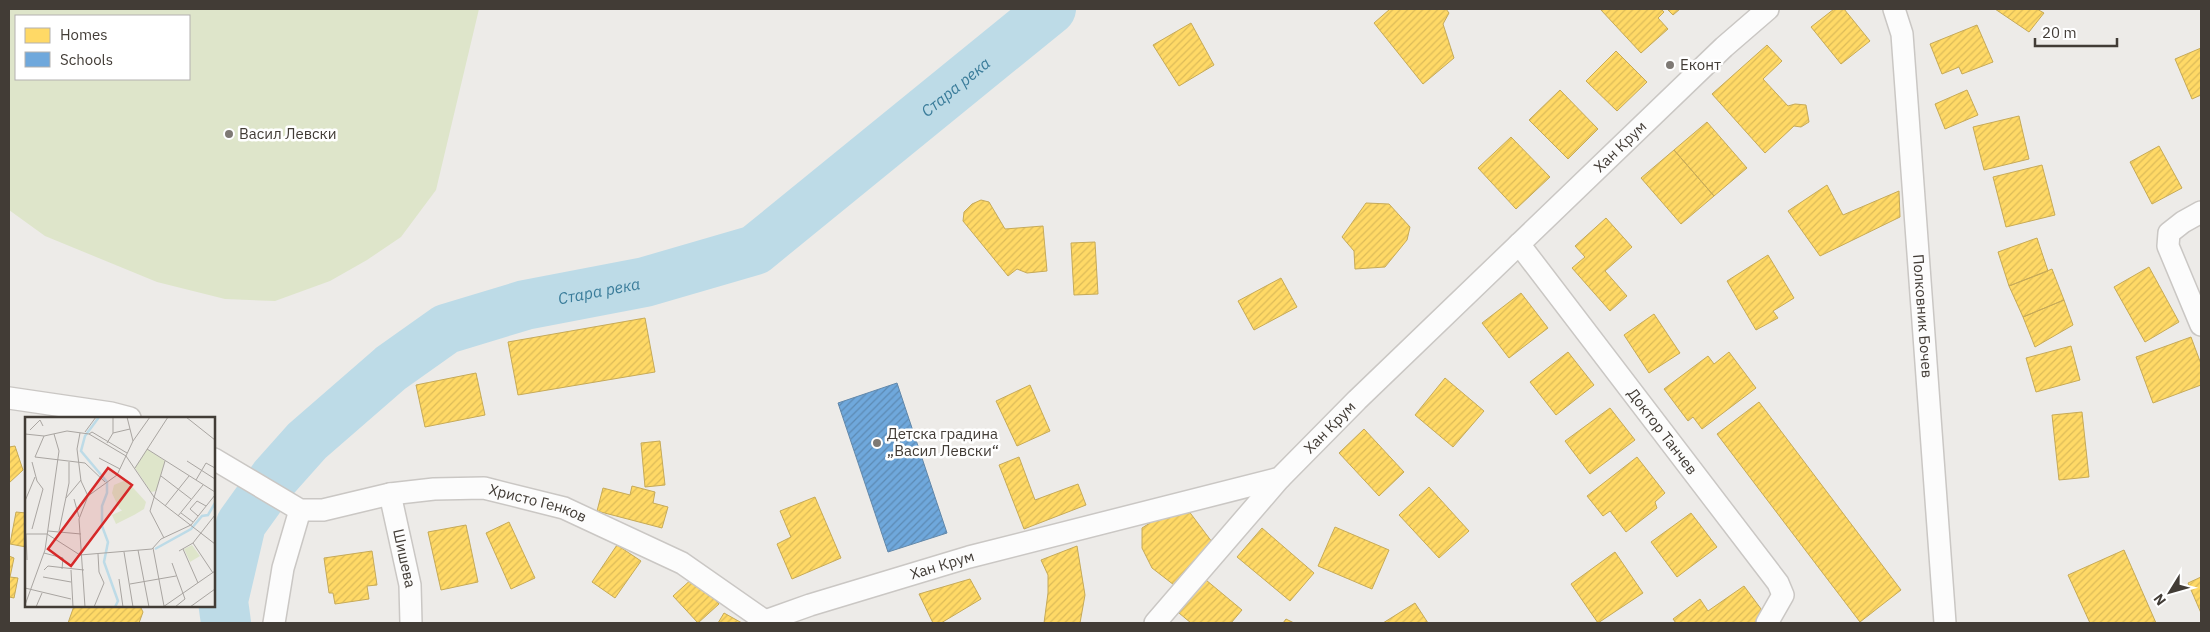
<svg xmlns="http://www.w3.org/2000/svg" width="2210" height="632" viewBox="0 0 2210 632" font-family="'IBM Plex Sans',sans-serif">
<defs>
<pattern id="homes-hatch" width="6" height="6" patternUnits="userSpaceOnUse" patternTransform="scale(1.25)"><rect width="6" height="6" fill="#ffd966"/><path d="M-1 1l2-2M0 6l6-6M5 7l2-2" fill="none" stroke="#dcbb59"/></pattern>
<pattern id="schools-hatch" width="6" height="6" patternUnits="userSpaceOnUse" patternTransform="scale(1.25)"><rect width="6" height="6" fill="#6fa8dc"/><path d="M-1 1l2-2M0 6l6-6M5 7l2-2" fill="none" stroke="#5d8ab3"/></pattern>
</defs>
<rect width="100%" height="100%" fill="#edebe8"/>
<path fill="#dee5ca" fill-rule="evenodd" d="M9 9H479L436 190 401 237 367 260 330 281 275 301 225 299 157 282 45 236 9 210ZM16 16H189V79H16Z"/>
<path fill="url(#homes-hatch)" stroke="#c6aa58" d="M1390 9H1446L1449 13 1443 24 1454 58 1423 84 1374 23Z
M1602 9H1661L1664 12 1658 18 1668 29 1641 53 1601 10Z
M1667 9H1680L1673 15Z
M1834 9H1844L1870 41 1841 64 1811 27Z
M1995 9H2037L2044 13 2029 32Z
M1191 23 1214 65 1179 86 1153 45Z
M1977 25 1993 62 1962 74 1959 67 1942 74 1930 44Z
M1767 45 1782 61 1763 79 1788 106 1795 104 1806 105 1809 122 1801 127 1794 126 1765 153 1712 94Z
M2201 48V95L2192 99 2175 59Z
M1616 51 1647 82 1617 111 1586 81Z
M1560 90 1598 129 1568 159 1529 120Z
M1967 90 1978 115 1945 129 1935 104Z
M2019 116 2029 159 1984 170 1973 127Z
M1707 122 1747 168 1714 196 1674 150Z
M1511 137 1550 177 1516 209 1478 168Z
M2159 146 2182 188 2152 204 2130 162Z
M1674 150 1714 196 1681 224 1641 178Z
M2042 165 2055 215 2006 227 1993 177Z
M1827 185 1843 215 1899 191 1900 217 1820 256 1788 211Z
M981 200 989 202 1005 229 1043 226 1047 271 1027 273 1017 269 1008 276 963 221 964 212 972 204Z
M1366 203 1389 204 1410 227 1407 240 1385 267 1355 269 1354 251 1342 237Z
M1606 218 1632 247 1605 271 1627 296 1610 311 1572 268 1585 257 1575 246Z
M2037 238 2048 271 2009 286 1998 252Z
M1095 242 1098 294 1074 295 1071 243Z
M1768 255 1794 298 1773 311 1778 318 1756 330 1727 281Z
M2149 267 2179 322 2145 342 2114 287Z
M2052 269 2064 300 2023 317 2009 286Z
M1281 278 1297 307 1254 330 1238 301Z
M1521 293 1548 328 1509 358 1482 323Z
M2064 300 2073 325 2035 347 2023 317Z
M1654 314 1680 353 1649 373 1624 335Z
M645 318 655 372 518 395 508 342Z
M2191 337 2201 364V385L2153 403 2136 357Z
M2071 346 2080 380 2036 392 2026 358Z
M1568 352 1594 385 1556 415 1530 382Z
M1729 352 1756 388 1702 429 1693 417 1688 421 1664 389 1708 356 1714 364Z
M476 373 485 415 425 427 416 385Z
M1445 378 1484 411 1453 447 1415 415Z
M1030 385 1050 431 1017 446 996 401Z
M1759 402 1901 590 1860 622 1717 434Z
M1610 408 1635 440 1590 474 1565 441Z
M2082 412 2089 477 2059 480 2052 415Z
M1364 429 1404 472 1379 496 1339 453Z
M660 441 665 485 645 487 641 443Z
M15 446 23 470 9 483V447Z
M1019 457 1035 500 1078 484 1086 505 1024 529 999 465Z
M1637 457 1665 493 1655 502 1657 508 1626 532 1610 511 1603 516 1587 496Z
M632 486 655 492 653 503 668 507 662 528 597 511 603 488 630 495Z
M1429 487 1469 531 1439 558 1399 515Z
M815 497 841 558 792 579 777 544 791 537 780 511Z
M1188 510 1215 546 1174 585 1152 568 1142 548V528L1167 512Z
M16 512 26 513V547L10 544Z
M1691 513 1717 547 1677 577 1651 542Z
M509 522 535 578 511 589 486 533Z
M466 525 478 582 441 590 428 532Z
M1335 527 1389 550 1372 589 1318 566Z
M1262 528 1314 573 1290 601 1237 557Z
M617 545 641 561 615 598 592 582Z
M1077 546 1085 595 1080 623H1044L1048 593V575L1041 560Z
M2124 550 2156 623H2090L2068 575Z
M372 551 377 585 367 586 369 599 335 604 333 593H329L324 558Z
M1615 552 1643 593 1598 623 1571 584Z
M9 556 14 558 10 577 18 578 14 598 9 597Z
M694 577 719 604 698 623 673 596Z
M2201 577V613L2188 583Z
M970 579 981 599 941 623H933L919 594Z
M1206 580 1242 610 1231 623H1191L1179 613Z
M1744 586 1767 617 1758 623H1676L1673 619 1700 599 1708 611Z
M1415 603 1428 623H1383Z
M74 606H140L143 612 139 623H68Z
M724 613 742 623H718Z
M1286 619 1294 623H1283Z"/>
<path fill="url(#schools-hatch)" stroke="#6288aa" d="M897 383 947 533 888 552 838 403Z"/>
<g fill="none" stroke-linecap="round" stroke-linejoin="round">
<path stroke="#bddbe7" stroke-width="50" id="s1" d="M226 623 223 601 241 524 274 478 307 441 391 368 446 329 525 305 645 282 755 250 1051 9"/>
<g stroke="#cac7c4" stroke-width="24">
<g id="street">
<path id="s2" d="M1894 9 1902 34 1945 623"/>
<path d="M2201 212 2183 222 2169 233 2168 246 2201 325"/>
<path id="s3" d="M1519 244 1778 583 1783 595 1767 623"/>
<path d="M9 398 111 413 130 418"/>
<path id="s4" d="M214 459 300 510H323L390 494 434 489 484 488 564 508 682 563 765 621"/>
<path id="s5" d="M390 494 410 585 411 623"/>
<path d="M274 623 283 568 300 510"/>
<path id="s6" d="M764 623 765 621 810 605 969 557 1280 478 1357 400 1724 47 1768 9"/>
<path d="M1155 623 1280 478"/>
</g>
</g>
<use href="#street" stroke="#fcfcfc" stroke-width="21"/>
</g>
<g fill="#7e7974" stroke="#fff" stroke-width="2">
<circle cx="1670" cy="65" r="5"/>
<circle cx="229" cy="134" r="5"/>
<circle cx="877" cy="443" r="5"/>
</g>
<g text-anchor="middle" stroke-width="5" stroke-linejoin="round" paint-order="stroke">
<g font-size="15" fill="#423c36" stroke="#fff" text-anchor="start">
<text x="1680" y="70">Еконт</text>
<text x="239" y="139">Васил Левски</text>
<text x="887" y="439">Детска градина<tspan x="887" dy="17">„Васил Левски“</tspan></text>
</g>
<g font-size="15" fill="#423c36" stroke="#fff">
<text dy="5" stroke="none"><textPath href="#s6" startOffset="1012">Хан Крум</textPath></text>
<text dy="5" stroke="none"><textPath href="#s2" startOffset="309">Полковник Бочев</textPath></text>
<text dy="5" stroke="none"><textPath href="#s6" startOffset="608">Хан Крум</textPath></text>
<text dy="5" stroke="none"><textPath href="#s3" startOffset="236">Доктор Танчев</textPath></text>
<text dy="5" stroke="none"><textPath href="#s4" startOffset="342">Христо Генков</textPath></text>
<text dy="5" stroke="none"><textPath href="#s5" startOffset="66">Шишева</textPath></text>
<text dy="5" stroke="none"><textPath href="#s6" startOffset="188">Хан Крум</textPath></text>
</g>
<g font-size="16" font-style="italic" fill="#3a7c9a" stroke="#fff">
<text dy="6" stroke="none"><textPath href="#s1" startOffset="964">Стара река</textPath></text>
<text dy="6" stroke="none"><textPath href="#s1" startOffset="544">Стара река</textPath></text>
</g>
</g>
<g transform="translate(25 417)">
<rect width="190" height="190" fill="#edebe8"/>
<path d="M98 93 109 98 91 107 87 98Z" fill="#dee5ca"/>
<path d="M122 32 140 44 131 74 126 75 110 51Z" fill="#dee5ca"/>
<path d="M167 128 175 139 165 145 159 132Z" fill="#dee5ca"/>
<path d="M101 63 121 85 119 92 109 98H103L94 91 87 76 89 68Z" fill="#dee5ca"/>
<path fill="none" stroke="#bddbe7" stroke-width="2.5" d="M74 0 60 19 56 34 82 65V76L77 89V109L83 125 79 145 93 184 90 190M130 132 166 112 177 99 183 98 190 86"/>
<path fill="none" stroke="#a9a5a1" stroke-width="1" d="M102 0 108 24M161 0 190 23M5 13 15 3 18 9M60 15 71 0M55 16 52 32 56 64 63 79 54 102 60 190M88 16 105 12M0 17 19 19 42 14 64 17 101 39 129 80 190 127M64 17 67 15 102 36M82 26 88 16V0M122 32 190 75M10 40 60 46 80 65M10 40 19 19M74 41 95 52M162 44 190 62M110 51 143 0M136 59 166 82M171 63 181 46 190 51M63 79 92 58 108 24 125 0M41 81 56 63M49 82 54 100M0 84 10 60M140 89 164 59M156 96 168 105M153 99 178 68M173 99 165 92 172 84 181 89M7 112 18 72 12 64 7 45M23 114 56 117M34 114 44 66V45M0 117H22L55 138 127 132 136 122 166 108 190 78M1 117 2 143M139 121 125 94 140 44M168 126 188 156M128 131 139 189M158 132 173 166M113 133 124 190M154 134 168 126 190 98M99 135 108 190M19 136 38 141 37 152M147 146 160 182 150 190M19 153 23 149 59 153M46 153 48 190M18 160 46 165M94 162 98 190M105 167 151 159M0 171 46 182M0 188 20 133 34 34 29 17M11 190 17 176M69 190 79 166 74 155 73 137M138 190 190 154M165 190 190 172"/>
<path fill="#d62828" fill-opacity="0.15" stroke="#d62828" stroke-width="2.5" d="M83 51 107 68 46 149 23 132Z"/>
<rect width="190" height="190" fill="none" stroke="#423c36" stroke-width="2.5"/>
</g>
<rect width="2210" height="632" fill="none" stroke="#423c36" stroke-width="20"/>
<rect x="15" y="15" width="175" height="65" fill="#ffffff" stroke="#b3b1af"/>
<rect x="25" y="28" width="25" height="15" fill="#ffd966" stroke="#b3b1af"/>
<text x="60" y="40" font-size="15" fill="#423c36">Homes</text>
<rect x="25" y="52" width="25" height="15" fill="#6fa8dc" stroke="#b3b1af"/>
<text x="60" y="65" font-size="15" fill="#423c36">Schools</text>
<g transform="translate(2170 592) rotate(233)" stroke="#ffffff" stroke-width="4" paint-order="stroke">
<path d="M0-4L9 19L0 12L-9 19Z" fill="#423c36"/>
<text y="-8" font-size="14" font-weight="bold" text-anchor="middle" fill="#423c36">N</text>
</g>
<path d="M2035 38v8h82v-8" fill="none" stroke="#423c36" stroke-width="2.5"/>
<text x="2042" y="38" font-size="15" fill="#423c36" stroke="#ffffff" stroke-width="4" paint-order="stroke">20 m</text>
</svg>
